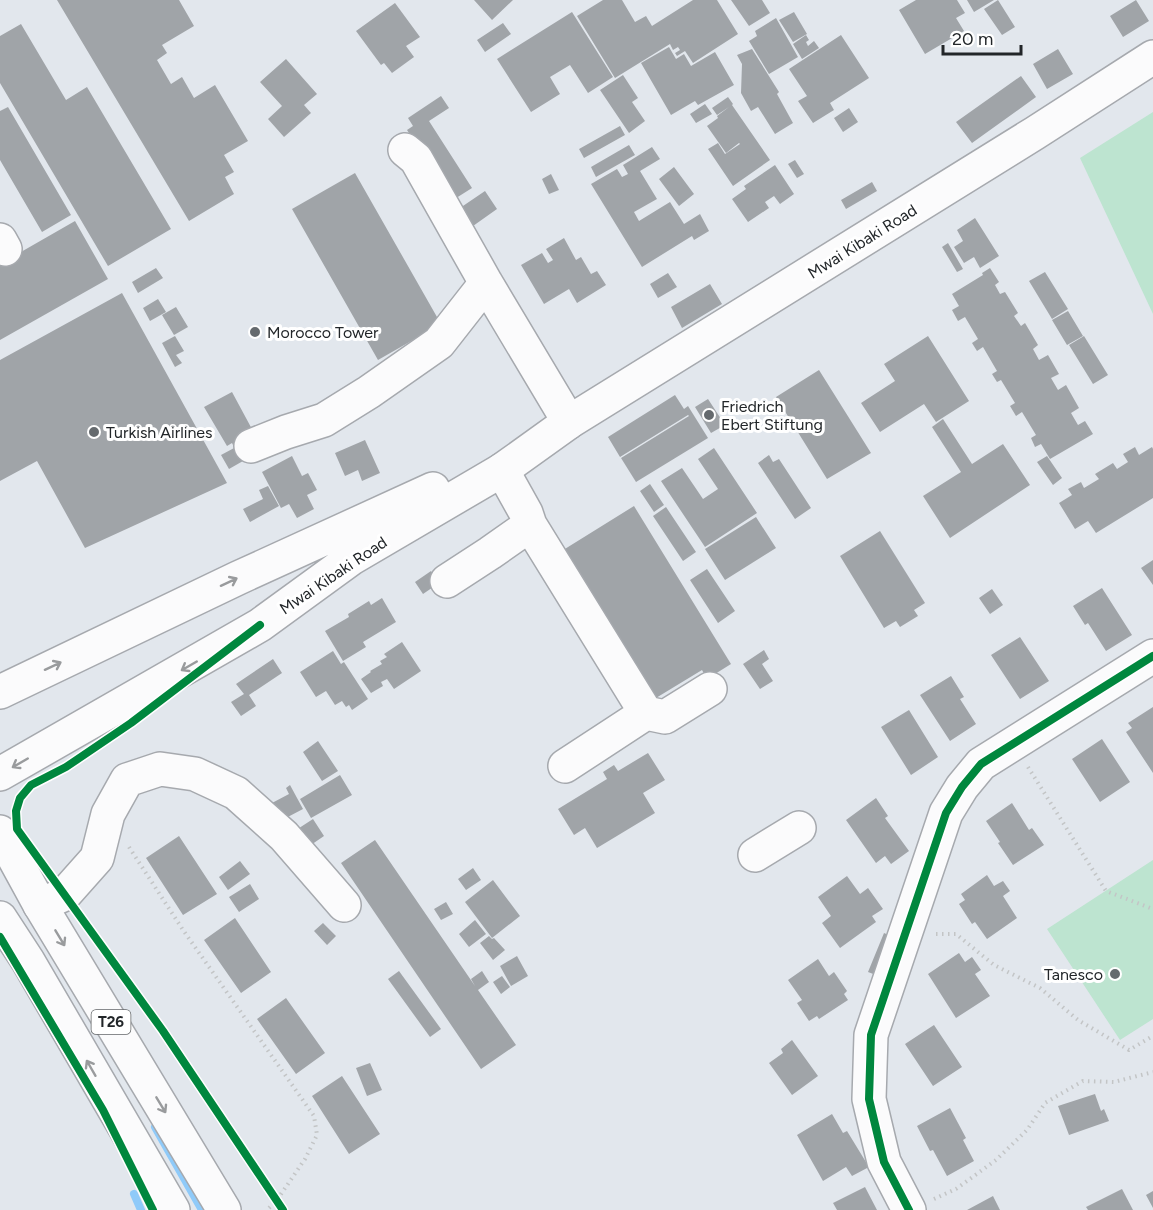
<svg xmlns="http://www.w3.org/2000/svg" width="1153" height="1210" viewBox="0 0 1153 1210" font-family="Figtree,sans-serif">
<rect width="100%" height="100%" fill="#e2e7ed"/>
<path fill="#bde4d0" d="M1153 112V314L1080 158Z
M1153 860V1019L1120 1040 1047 929Z"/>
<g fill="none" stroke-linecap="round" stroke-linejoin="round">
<path stroke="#8fcaf9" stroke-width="8" d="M155 1127 202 1210
M134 1194 141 1210"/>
</g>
<path fill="#a0a4a8" d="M57 0H179L194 26 162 45 167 53 157 60 171 84 182 77 194 98 215 85 248 141 224 155 234 172 225 177 234 194 189 221Z
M474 0H513L492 20Z
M603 0H622L635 22 646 16 652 26 693 0H717L738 34 693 63 685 51 677 56 675 53 680 50 678 47 673 50 670 44 615 78 577 16Z
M731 0H762L770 13 749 26Z
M916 0H957L965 13 956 18 964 31 925 54 899 10Z
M967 0H994L974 12Z
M998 0 1015 27 1002 35 984 9Z
M1136 0 1149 21 1123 37 1110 16Z
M395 3 420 37 406 46 414 57 392 73 384 63 381 65 356 31Z
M572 12 613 77 588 93 570 65 550 77 560 94 531 112 497 59Z
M794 12 807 34 793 42 779 20Z
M776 18 798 57 769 74 749 41 757 36 755 31Z
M503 23 511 34 485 52 477 40Z
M21 24 66 100 87 87 171 229 108 266 0 83V36Z
M806 35 809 40 806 42 808 46 814 41 819 48 802 59 793 44Z
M841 35 869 78 830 103 834 110 813 123 798 101 807 96 789 69Z
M669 47 676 59 684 54 691 66 715 52 734 85 698 105 695 101 671 115 641 63Z
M752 49 779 92 777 94 793 123 775 134 758 107 751 111 741 93 742 64 737 55Z
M1058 49 1073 74 1047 89 1033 64Z
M286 59 317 94 304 105 311 113 284 137 268 119 282 106 260 82Z
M623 75 638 98 632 102 645 121 629 133 600 90Z
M1021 76 1036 97 972 143 956 122Z
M441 96 449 108 429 121 472 188 453 200 407 130 413 126 408 118Z
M728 97 733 104 732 105 770 160 733 186 708 149 718 143 725 154 740 144 739 143 726 153 707 126 718 118 717 116 729 107 717 115 712 108Z
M705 104 712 114 696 123 690 114Z
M8 107 71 215 42 232 0 160V111Z
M849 108 858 122 843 132 834 118Z
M620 126 625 135 584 158 579 149Z
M629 145 635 155 596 177 591 167Z
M652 147 660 159 640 171 657 199 634 212 639 221 670 202 684 224 700 214 709 231 694 240 692 236 642 267 591 184 617 169 622 177 628 174 623 165Z
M795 160 804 174 797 178 788 164Z
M775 165 794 194 780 204 774 196 765 202 769 208 748 222 732 199 746 189 744 186Z
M674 167 694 194 679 206 659 179Z
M355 173 441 324 378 360 292 209Z
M551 174 559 190 549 194 542 179Z
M872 182 877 191 846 209 841 200Z
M485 191 497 209 473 226 460 208Z
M975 218 999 256 980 268 974 257 964 263 954 247 963 241 957 230Z
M75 221 108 279 0 340V264Z
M564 238 576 260 581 257 591 274 597 271 606 285 577 303 569 289 544 304 521 265 542 253 548 263 553 260 546 249Z
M948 243 963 269 957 272 942 247Z
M156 268 163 278 138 293 132 282Z
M990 268 999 282 995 285 1000 294 1005 292 1018 313 1014 316 1021 326 1025 323 1038 345 1033 349 1039 360 1048 355 1059 374 1051 378 1058 390 1066 385 1079 408 1071 413 1078 425 1085 421 1093 434 1050 459 1041 444 1035 447 1031 438 1036 435 1022 412 1016 416 1010 406 1015 403 1001 380 997 382 992 374 997 371 983 347 977 351 972 343 978 339 965 317 958 321 952 310 959 306 952 294 983 275 982 273Z
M1045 272 1068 309 1052 319 1029 281Z
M668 273 677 287 658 298 650 284Z
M710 284 722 304 682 328 671 307Z
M122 293 227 483 85 548 37 461 0 481V360Z
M158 299 166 312 150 321 143 308Z
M176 307 188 327 174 335 162 315Z
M1068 311 1083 336 1067 345 1052 320Z
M175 336 184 351 176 355 182 363 175 367 162 343Z
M928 336 969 401 936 422 924 404 880 432 861 403 895 381 884 364Z
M1084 336 1108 375 1093 384 1069 345Z
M819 370 871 453 827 479 776 397Z
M232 392 253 431 246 438 233 445 232 443 227 446 204 407Z
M675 395 684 409 688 406 708 438 636 482 621 458 689 416 688 415 620 457 608 437Z
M708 399 725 425 711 433 695 407Z
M943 419 972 464 1003 444 1030 485 950 538 923 496 961 472 932 427Z
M365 440 380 473 362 481 358 470 345 476 335 453Z
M236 447 243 461 229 469 221 455Z
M1135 447 1139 455 1152 447 1153 449V498L1096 533 1088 521 1075 529 1059 503 1072 495 1068 489 1081 482 1084 488 1099 479 1095 474 1113 463 1117 469 1128 462 1123 454Z
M714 448 757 513 705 547 661 481 682 468 703 499 718 489 698 459Z
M769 455 773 462 779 459 811 508 795 519 758 463Z
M292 456 302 476 308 473 317 490 307 495 314 509 297 518 289 504 281 508 262 472Z
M1047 456 1062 478 1053 485 1037 462Z
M650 484 664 505 654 512 640 491Z
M268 486 279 506 250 522 243 509 263 499 259 490Z
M634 506 731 664 707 679 702 670 651 701 560 552Z
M666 507 696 552 683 561 653 516Z
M756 517 776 548 725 580 705 549Z
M880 531 925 603 914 610 918 616 900 627 896 621 884 628 840 556Z
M1153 560V585L1141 568Z
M707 569 735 611 718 623 690 580Z
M431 571 439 583 423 594 415 582Z
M1102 588 1132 635 1106 651 1088 623 1085 625 1073 606Z
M992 589 1003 605 990 614 979 598Z
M382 598 396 622 363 642 366 647 343 661 325 631 349 617 348 614 369 601 371 605Z
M1020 637 1049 681 1020 699 991 655Z
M402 642 421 671 394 689 387 679 381 682 383 686 371 693 361 679 371 672 370 671 382 664 380 661 387 657 384 654Z
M764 650 769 659 762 664 773 681 760 689 743 664Z
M333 651 341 664 344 662 368 699 352 710 349 705 346 707 342 701 335 705 326 691 316 697 300 672Z
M273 659 282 673 249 695 256 706 241 716 231 702 244 694 236 684Z
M951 676 964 697 960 699 976 724 950 741 920 695Z
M1153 707V773L1126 732 1132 728 1128 723Z
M909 710 938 757 911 775 881 727Z
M1102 739 1130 782 1100 802 1072 759Z
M318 741 338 771 322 781 303 752Z
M648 753 665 780 643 793 655 813 597 848 585 828 574 835 558 809 607 779 603 772 614 765 618 771Z
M340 775 352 795 311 818 300 799Z
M290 785 303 809 282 820 272 803 289 794 286 788Z
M876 798 888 816 885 818 909 851 891 864 885 856 876 863 846 820Z
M1012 803 1029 830 1032 828 1044 845 1013 865 998 843 1000 842 986 821Z
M313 819 324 836 305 849 293 832Z
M179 836 217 894 183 915 146 858Z
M375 840 475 986 471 979 482 971 489 982 478 990 516 1045 481 1069 341 863Z
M240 861 250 874 228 890 219 877Z
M473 868 481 880 466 890 458 879Z
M987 875 994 886 1003 881 1010 891 1003 896 1017 918 987 939 975 922 972 924 959 904 965 900 961 894Z
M847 876 860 894 868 888 883 909 872 916 876 922 840 948 822 923 831 916 818 897Z
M493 880 520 916 492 938 465 902Z
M250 884 259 899 239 912 229 897Z
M446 902 453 914 441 920 434 909Z
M235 918 271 972 241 993 204 940Z
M475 920 486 934 469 947 459 934Z
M323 923 336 936 327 945 314 931Z
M884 933 900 940 884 978 868 972Z
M489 936 492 939 494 938 505 950 493 960 480 943Z
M959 953 965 962 972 957 981 970 975 974 990 996 956 1018 928 974Z
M517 956 528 976 511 986 500 966Z
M818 959 829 976 834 972 847 991 844 994 848 1000 819 1019 817 1016 809 1021 797 1003 802 1000 788 980Z
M399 971 441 1029 430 1037 388 979Z
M502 976 510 987 501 994 493 982Z
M286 998 325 1053 296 1074 257 1019Z
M934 1025 962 1067 933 1086 905 1044Z
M792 1040 818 1076 792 1095 769 1063 783 1053 781 1049Z
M370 1063 382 1090 367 1096 356 1068Z
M342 1076 380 1134 349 1154 312 1096Z
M1095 1094 1101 1111 1104 1109 1109 1121 1069 1135 1058 1106Z
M950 1108 966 1138 963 1140 974 1161 947 1176 933 1150 930 1151 917 1126Z
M832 1114 843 1133 847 1131 869 1167 852 1176 846 1167 823 1181 797 1135Z
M865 1187 877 1210H837L833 1203Z
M1122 1189 1133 1210H1088L1086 1207Z
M1153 1191V1208L1146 1195Z
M993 1196 1000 1210H967Z"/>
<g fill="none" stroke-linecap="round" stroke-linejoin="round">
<g stroke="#a6a9ae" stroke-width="36">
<path id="minor" d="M405 150 416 159 486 283 569 422
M0 240 5 249
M251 446 286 432 324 420 369 392 439 343 486 283
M530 525 646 713 565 766
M447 581 490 553 530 525 526 513 502 470
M646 713 665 717 710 689
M755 855 799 828
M40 905 65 894 97 858 108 814 127 780 160 769 195 774 236 793 284 836 344 905
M909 1210 884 1162 869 1099 871 1035 946 813 962 787 981 764 1153 656"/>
</g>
<g stroke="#a6a9ae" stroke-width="36">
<path id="major" d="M0 692 238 578 433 489
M0 774 260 625 352 558 502 470 569 422 1035 133 1153 57"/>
</g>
<g stroke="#a6a9ae" stroke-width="36">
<path id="highway" d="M0 832 40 905 224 1210
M0 918 28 961 173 1210"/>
</g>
<path stroke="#c3c5c6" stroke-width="4" stroke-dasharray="1.5 4.5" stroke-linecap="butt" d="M1028 767 1106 891 1153 909
M129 847 183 930 314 1116 317 1135 305 1159 277 1200 267 1210
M936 934H956L994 965 1040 988 1078 1020 1129 1050 1153 1036
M934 1199 956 1189 996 1160 1027 1130 1045 1103 1083 1081 1114 1082 1153 1072"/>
<use href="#minor" stroke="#fbfbfc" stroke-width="33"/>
<use href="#major" stroke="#fbfbfc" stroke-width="33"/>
<use href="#highway" stroke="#fbfbfc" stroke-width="33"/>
<g stroke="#fff" stroke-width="11">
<path id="cycleway" d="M260 625 131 723 66 767 31 785 20 798 16 811 17 829 163 1031 283 1210
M0 937 103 1110 153 1210
M909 1210 884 1162 869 1099 871 1035 946 813 962 787 981 764 1153 656"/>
</g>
<use href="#cycleway" stroke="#00873e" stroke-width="8"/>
</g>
<defs><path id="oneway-shaft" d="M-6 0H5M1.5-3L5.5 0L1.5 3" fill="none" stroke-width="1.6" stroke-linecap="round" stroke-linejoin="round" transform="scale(1.5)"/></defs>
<g stroke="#999b9d">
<use href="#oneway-shaft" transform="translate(229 582) rotate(-25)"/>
<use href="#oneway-shaft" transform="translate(53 666) rotate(-25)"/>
<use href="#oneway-shaft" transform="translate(189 666) rotate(150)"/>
<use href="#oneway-shaft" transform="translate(20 763) rotate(150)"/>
<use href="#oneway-shaft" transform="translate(60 938) rotate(59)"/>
<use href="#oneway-shaft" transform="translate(91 1068) rotate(-120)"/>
<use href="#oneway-shaft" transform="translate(161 1105) rotate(59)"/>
</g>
<g fill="#656a6e" stroke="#fff" stroke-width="2">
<circle cx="255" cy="332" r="6"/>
<circle cx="709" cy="415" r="6"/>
<circle cx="94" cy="432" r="6"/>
<circle cx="1115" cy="974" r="6"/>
</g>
<g text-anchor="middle" stroke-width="6" stroke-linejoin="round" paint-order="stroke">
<rect fill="#fff" stroke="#646769" stroke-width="1.5" x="91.5" y="1010" width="39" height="24" rx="4.5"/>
<g font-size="15" font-weight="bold" fill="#222629">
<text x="111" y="1027">T26</text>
</g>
<g font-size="16" fill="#222629" stroke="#fff">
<text transform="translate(862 241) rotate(-32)" y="6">Mwai Kibaki Road</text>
<text transform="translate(333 575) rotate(-34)" y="6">Mwai Kibaki Road</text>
</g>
<g font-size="16" fill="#222629" stroke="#fff" text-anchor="start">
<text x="267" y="338">Morocco Tower</text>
<text x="721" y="412">Friedrich<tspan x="721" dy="18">Ebert Stiftung</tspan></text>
<text x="106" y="438">Turkish Airlines</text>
<text x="1103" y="980" text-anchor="end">Tanesco</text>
</g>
</g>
<path d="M943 45v9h78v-9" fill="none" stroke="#222629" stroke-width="3"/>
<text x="952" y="45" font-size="18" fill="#222629" stroke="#ffffff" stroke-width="4.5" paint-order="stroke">20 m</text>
</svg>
